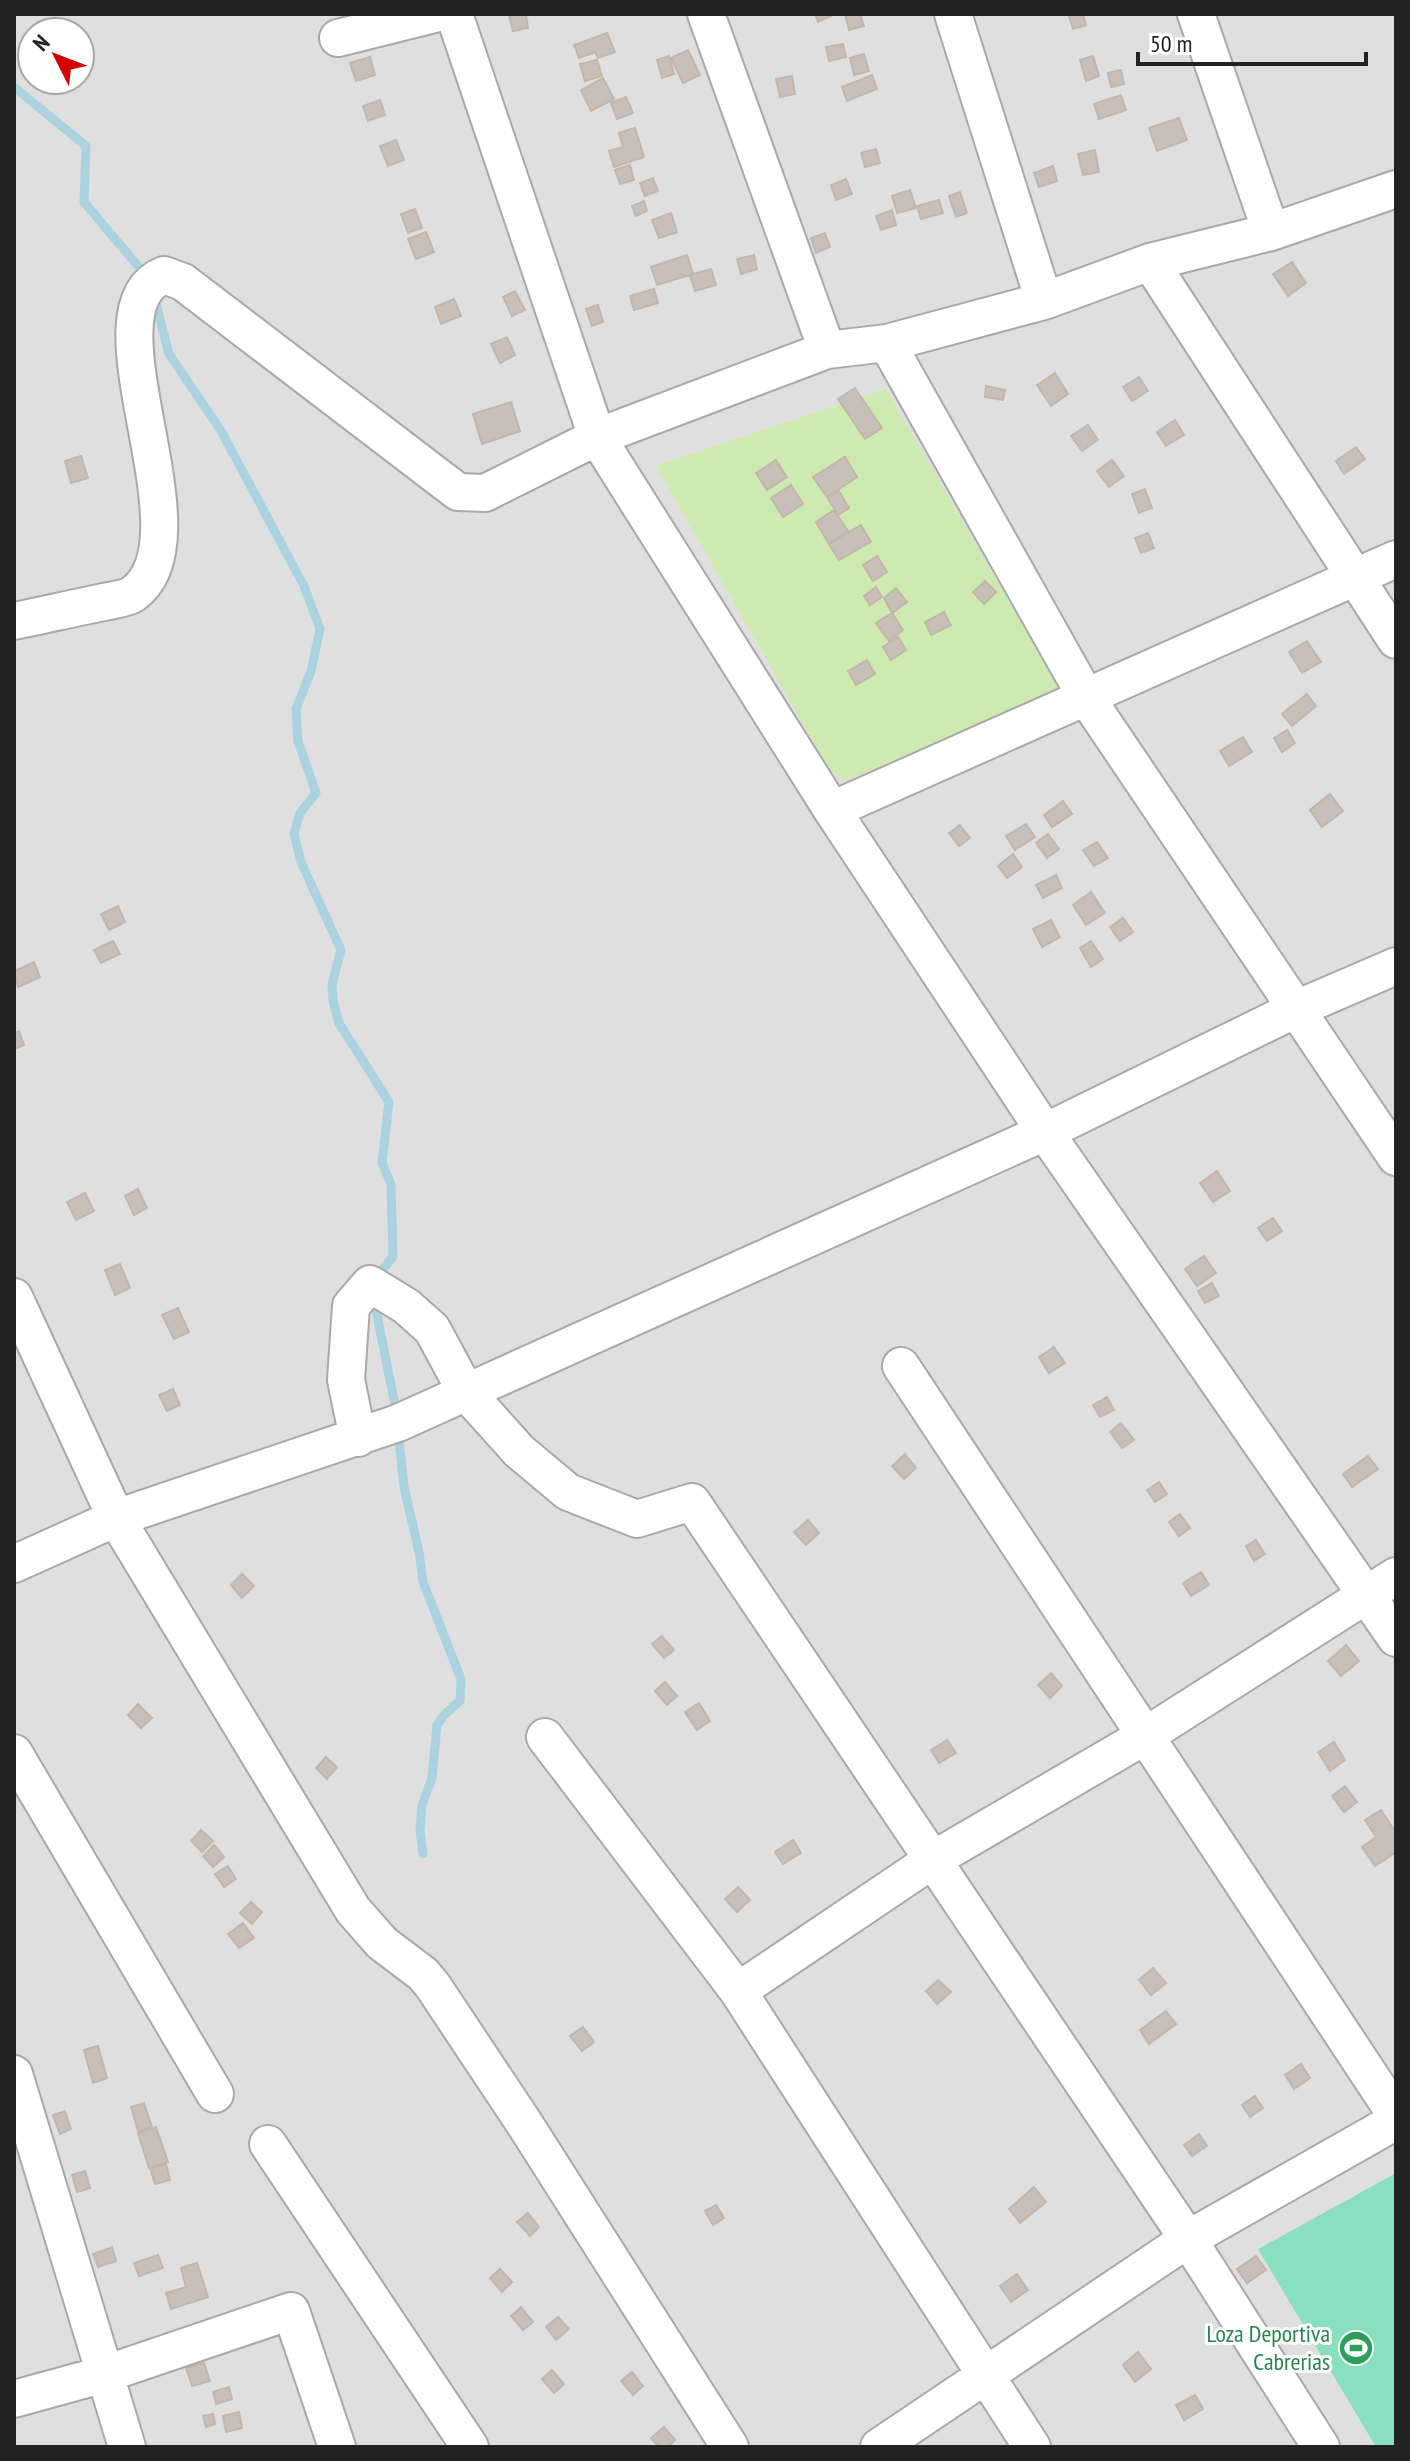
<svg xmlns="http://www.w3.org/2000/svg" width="1410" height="2461" viewBox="0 0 1410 2461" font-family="'PT Sans Narrow',sans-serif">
<rect width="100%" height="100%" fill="#f2efe9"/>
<path fill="#e0dfdf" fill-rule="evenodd" d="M14 14H1396V2447H14ZM32 32H80V80H32Z"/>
<path fill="#cdebb0" d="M886 389 1059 688 846 781 829 769 656 466Z"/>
<path fill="#88e0be" d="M1396 2173V2447H1376L1258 2249Z"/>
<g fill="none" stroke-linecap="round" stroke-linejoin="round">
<path stroke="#aad3df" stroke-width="9" d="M14 87 86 146 84 202 148 278
M155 300 169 354 220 429 304 586 320 629 311 671 296 709 298 741 316 793 300 813 294 834 301 862 341 950 332 984 333 1001 339 1023 389 1102 382 1163 391 1184 393 1257 374 1279
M374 1300 397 1415
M398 1429 404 1487 419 1552 423 1582 461 1679 460 1701 445 1714 437 1725 432 1778 422 1805 420 1831 423 1854"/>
</g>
<path fill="#c7bfb8" stroke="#c4b6ab" stroke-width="2" d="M526 14 528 28 513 31 509 16Z
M815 14H833V15L818 22Z
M845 14H860L864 26 849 30Z
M1068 14H1083L1086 25 1073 29Z
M607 33 615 52 598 58 595 52 579 58 574 45Z
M843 44 846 57 829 61 826 47Z
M688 50 700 75 683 83 671 58Z
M864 54 869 71 854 75 850 58Z
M669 56 674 74 662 78 657 60Z
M1093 56 1099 76 1086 81 1080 60Z
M370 57 375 75 356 81 350 63Z
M597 60 602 76 585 81 580 64Z
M1121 70 1124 84 1111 87 1108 73Z
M872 75 877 89 847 101 842 87Z
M792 76 795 94 780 97 776 79Z
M603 78 614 99 591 111 581 90Z
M1121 95 1126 110 1099 119 1094 104Z
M626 97 633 113 617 119 611 103Z
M380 100 385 115 368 121 363 106Z
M1179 118 1187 140 1157 151 1149 128Z
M635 128 644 157 614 167 609 151 623 147 619 133Z
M396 140 404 160 388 166 380 146Z
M876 149 880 163 865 167 861 153Z
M1095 150 1099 172 1083 175 1078 154Z
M630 165 634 180 620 184 615 170Z
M1053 166 1057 181 1039 187 1034 173Z
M653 178 658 191 645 196 640 183Z
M846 179 852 194 836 200 831 185Z
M910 190 916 208 897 213 892 196Z
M960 192 967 213 956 217 949 196Z
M939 200 943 213 921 219 917 206Z
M644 201 647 211 636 216 632 206Z
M415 209 422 228 408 233 401 214Z
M892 210 896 225 881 230 876 216Z
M671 213 677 232 659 238 652 220Z
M426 232 434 252 416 259 408 239Z
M825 233 830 247 816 253 811 238Z
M687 255 693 274 657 285 651 267Z
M754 255 757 269 741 274 737 259Z
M1292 262 1306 283 1288 296 1273 274Z
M711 269 716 285 695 291 690 275Z
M654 289 658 303 634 310 630 296Z
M515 291 525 310 512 316 503 297Z
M454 299 461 316 441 324 435 307Z
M598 305 603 322 592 326 586 309Z
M507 337 515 355 500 363 491 344Z
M1055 373 1068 394 1051 406 1037 385Z
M1139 377 1148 391 1132 401 1123 387Z
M986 386 1005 390 1003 400 985 397Z
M855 388 882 428 865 439 838 399Z
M511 402 520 431 482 444 473 414Z
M1175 420 1184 435 1166 446 1157 432Z
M1088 425 1098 440 1082 451 1071 436Z
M1356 447 1365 459 1344 474 1336 461Z
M81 456 88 478 71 483 65 461Z
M845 457 857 477 827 497 813 477Z
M776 460 787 477 767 490 756 473Z
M1112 460 1124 476 1109 487 1097 471Z
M791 485 803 504 783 517 771 498Z
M1145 489 1152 508 1139 513 1132 494Z
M839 491 849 508 838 515 827 497Z
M834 510 848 531 829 544 816 522Z
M861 525 871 542 839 560 829 544Z
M1148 533 1154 548 1141 553 1135 538Z
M877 556 887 572 873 581 863 565Z
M985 581 996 592 984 604 973 592Z
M876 587 882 597 870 605 864 596Z
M896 588 907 602 892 613 884 598Z
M944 612 951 625 931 635 925 622Z
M892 613 903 630 889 641 876 623Z
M898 637 906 650 891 660 883 647Z
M1307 641 1321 662 1302 673 1289 652Z
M867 660 875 674 856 685 848 671Z
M1307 694 1316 706 1292 726 1282 714Z
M1287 730 1295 743 1282 752 1274 738Z
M1243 737 1252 752 1229 766 1220 751Z
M1330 794 1343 811 1322 827 1310 810Z
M1063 801 1072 814 1052 827 1044 815Z
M1026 824 1035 837 1015 850 1006 836Z
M960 825 970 838 959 846 949 833Z
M1048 834 1059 849 1047 858 1036 843Z
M1097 842 1108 858 1094 866 1083 850Z
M1013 854 1022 867 1007 878 998 866Z
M1056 875 1062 888 1043 898 1036 885Z
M1091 892 1105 913 1086 925 1073 905Z
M118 906 125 922 109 930 101 914Z
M1123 918 1133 932 1120 941 1110 927Z
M1051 920 1060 937 1042 947 1033 929Z
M113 941 120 954 101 963 94 950Z
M1091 941 1103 959 1091 967 1080 948Z
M34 962 40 977 18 987 14 971Z
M19 1031 24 1045 14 1049V1033Z
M1217 1171 1230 1191 1213 1202 1200 1183Z
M138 1189 147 1208 134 1215 125 1196Z
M85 1193 94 1211 76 1220 67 1202Z
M1273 1218 1282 1231 1267 1241 1258 1228Z
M1204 1256 1216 1273 1197 1286 1185 1269Z
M120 1264 130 1288 115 1295 105 1270Z
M1212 1283 1219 1296 1205 1303 1198 1291Z
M178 1308 189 1332 174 1339 162 1315Z
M1054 1347 1065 1363 1049 1373 1039 1357Z
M173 1389 180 1405 167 1411 159 1395Z
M1107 1397 1114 1410 1100 1417 1093 1405Z
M1121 1423 1134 1440 1122 1448 1110 1432Z
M905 1454 916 1468 904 1479 892 1466Z
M1368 1456 1378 1469 1352 1487 1343 1474Z
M1159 1482 1167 1494 1155 1502 1147 1490Z
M1180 1514 1190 1528 1179 1536 1169 1522Z
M808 1520 819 1533 806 1545 794 1532Z
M1256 1540 1265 1554 1254 1561 1246 1546Z
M1201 1572 1209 1585 1191 1596 1183 1583Z
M242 1574 254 1586 242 1598 231 1585Z
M662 1636 674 1650 664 1658 652 1644Z
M1346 1645 1359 1661 1341 1676 1328 1661Z
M1051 1673 1062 1686 1050 1698 1038 1685Z
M665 1682 677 1696 667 1705 655 1691Z
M699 1703 710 1721 697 1730 685 1712Z
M138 1704 152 1718 141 1728 128 1715Z
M947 1740 956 1753 939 1763 931 1750Z
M1334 1742 1345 1760 1330 1771 1318 1752Z
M326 1757 337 1767 327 1779 316 1768Z
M1345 1786 1357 1802 1344 1812 1332 1796Z
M1381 1810 1396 1833V1852L1375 1866 1362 1847 1376 1837 1365 1820Z
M201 1830 213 1841 202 1852 191 1841Z
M793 1840 801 1853 783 1864 775 1852Z
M214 1845 224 1857 213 1867 203 1856Z
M228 1866 236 1879 224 1887 215 1874Z
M738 1887 750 1900 737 1912 725 1899Z
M251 1902 262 1912 252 1924 240 1913Z
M243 1923 254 1938 239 1948 228 1934Z
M1153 1968 1166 1983 1151 1995 1139 1980Z
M938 1980 951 1992 937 2004 926 1991Z
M1166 2011 1176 2024 1149 2044 1140 2030Z
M583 2027 594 2042 582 2051 570 2036Z
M98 2046 107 2078 93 2083 84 2050Z
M1301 2064 1310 2078 1294 2089 1285 2075Z
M1255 2096 1263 2108 1250 2117 1242 2105Z
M144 2103 152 2127 138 2131 131 2107Z
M65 2111 71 2129 60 2134 53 2115Z
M156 2127 168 2162 149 2168 138 2133Z
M1199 2134 1207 2146 1192 2156 1184 2145Z
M166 2164 170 2180 155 2184 150 2168Z
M85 2171 90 2188 77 2192 72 2175Z
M1034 2187 1046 2202 1020 2223 1009 2209Z
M716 2205 724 2218 713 2225 705 2211Z
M528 2213 539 2227 530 2236 517 2222Z
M112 2247 116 2261 98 2267 93 2254Z
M158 2255 163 2268 139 2276 134 2263Z
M1256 2256 1266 2270 1247 2283 1237 2269Z
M197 2263 208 2297 171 2309 166 2293 186 2287 181 2268Z
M500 2269 512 2282 502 2292 490 2278Z
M1017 2274 1028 2290 1011 2302 1000 2286Z
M521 2307 533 2322 523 2330 511 2316Z
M558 2317 569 2329 556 2340 546 2327Z
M1138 2352 1151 2369 1135 2382 1123 2365Z
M204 2363 210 2381 192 2386 186 2368Z
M552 2370 564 2384 554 2393 542 2379Z
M632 2372 643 2386 633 2395 621 2381Z
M229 2387 232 2399 216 2404 213 2392Z
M1195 2395 1203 2409 1184 2420 1176 2405Z
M239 2412 242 2428 226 2432 223 2416Z
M213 2414 215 2424 206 2427 203 2416Z
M664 2427 675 2440 668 2447H659L651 2438Z"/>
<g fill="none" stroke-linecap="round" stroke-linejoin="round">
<g stroke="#a9a9a9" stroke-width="40">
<path id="street" d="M454 14 597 437 832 810 1045 1132 1396 1638
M706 14 827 350
M953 14 1044 301
M1196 14 1271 232
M338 38 434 14
M1150 262 1396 640
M887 343 1086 697 1396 1157
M14 621C44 615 74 608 104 602 112 600 126 599 133 594 212 538 79 309 164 275L183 282 458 492 485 493 597 437 827 350 887 343 1044 301 1150 262 1271 232 1396 189
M832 810 1396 559
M14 1297 116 1518 353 1910 382 1943 423 1974 433 1986 526 2126 730 2447
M901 1366 1396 2115
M358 1438 346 1380 351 1306 370 1284 406 1306 432 1329 466 1392 519 1451 568 1492 637 1519 692 1502 1188 2239 1321 2447
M14 1564 116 1518 398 1423 1045 1132 1296 1009 1396 966
M545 1737 738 1991 1032 2447
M14 1753 215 2094
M738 1991 934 1859 1145 1736 1396 1576
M14 2074 127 2447
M268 2144 470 2447
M14 2399 105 2374 291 2311 337 2447
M879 2447 1188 2239 1396 2121"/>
</g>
<use href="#street" stroke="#fff" stroke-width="36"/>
</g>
<defs>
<g id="stadium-disc" transform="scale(1.8)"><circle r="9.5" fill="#2e9e5b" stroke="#fff"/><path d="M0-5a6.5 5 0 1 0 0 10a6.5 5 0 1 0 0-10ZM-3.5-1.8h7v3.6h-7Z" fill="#fff"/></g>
</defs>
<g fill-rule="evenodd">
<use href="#stadium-disc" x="1356" y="2348"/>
</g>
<g text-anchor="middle" stroke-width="6" stroke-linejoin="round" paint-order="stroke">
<g font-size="24" fill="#27864d" stroke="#fff" text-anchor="end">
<text x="1330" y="2342">Loza Deportiva<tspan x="1330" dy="28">Cabrerias</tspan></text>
</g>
</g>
<rect width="1410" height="2461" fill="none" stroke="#222222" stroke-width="32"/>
<g transform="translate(56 56) rotate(312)"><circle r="38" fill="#ffffff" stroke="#a7a7a7" stroke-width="2"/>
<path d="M0-6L14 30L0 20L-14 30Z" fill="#d40000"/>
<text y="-12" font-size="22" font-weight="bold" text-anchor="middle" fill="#222222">N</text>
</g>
<path d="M1138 52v12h228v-12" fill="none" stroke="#222222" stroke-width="4"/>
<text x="1150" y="52" font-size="24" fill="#222222" stroke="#ffffff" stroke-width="6" paint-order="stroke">50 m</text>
</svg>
